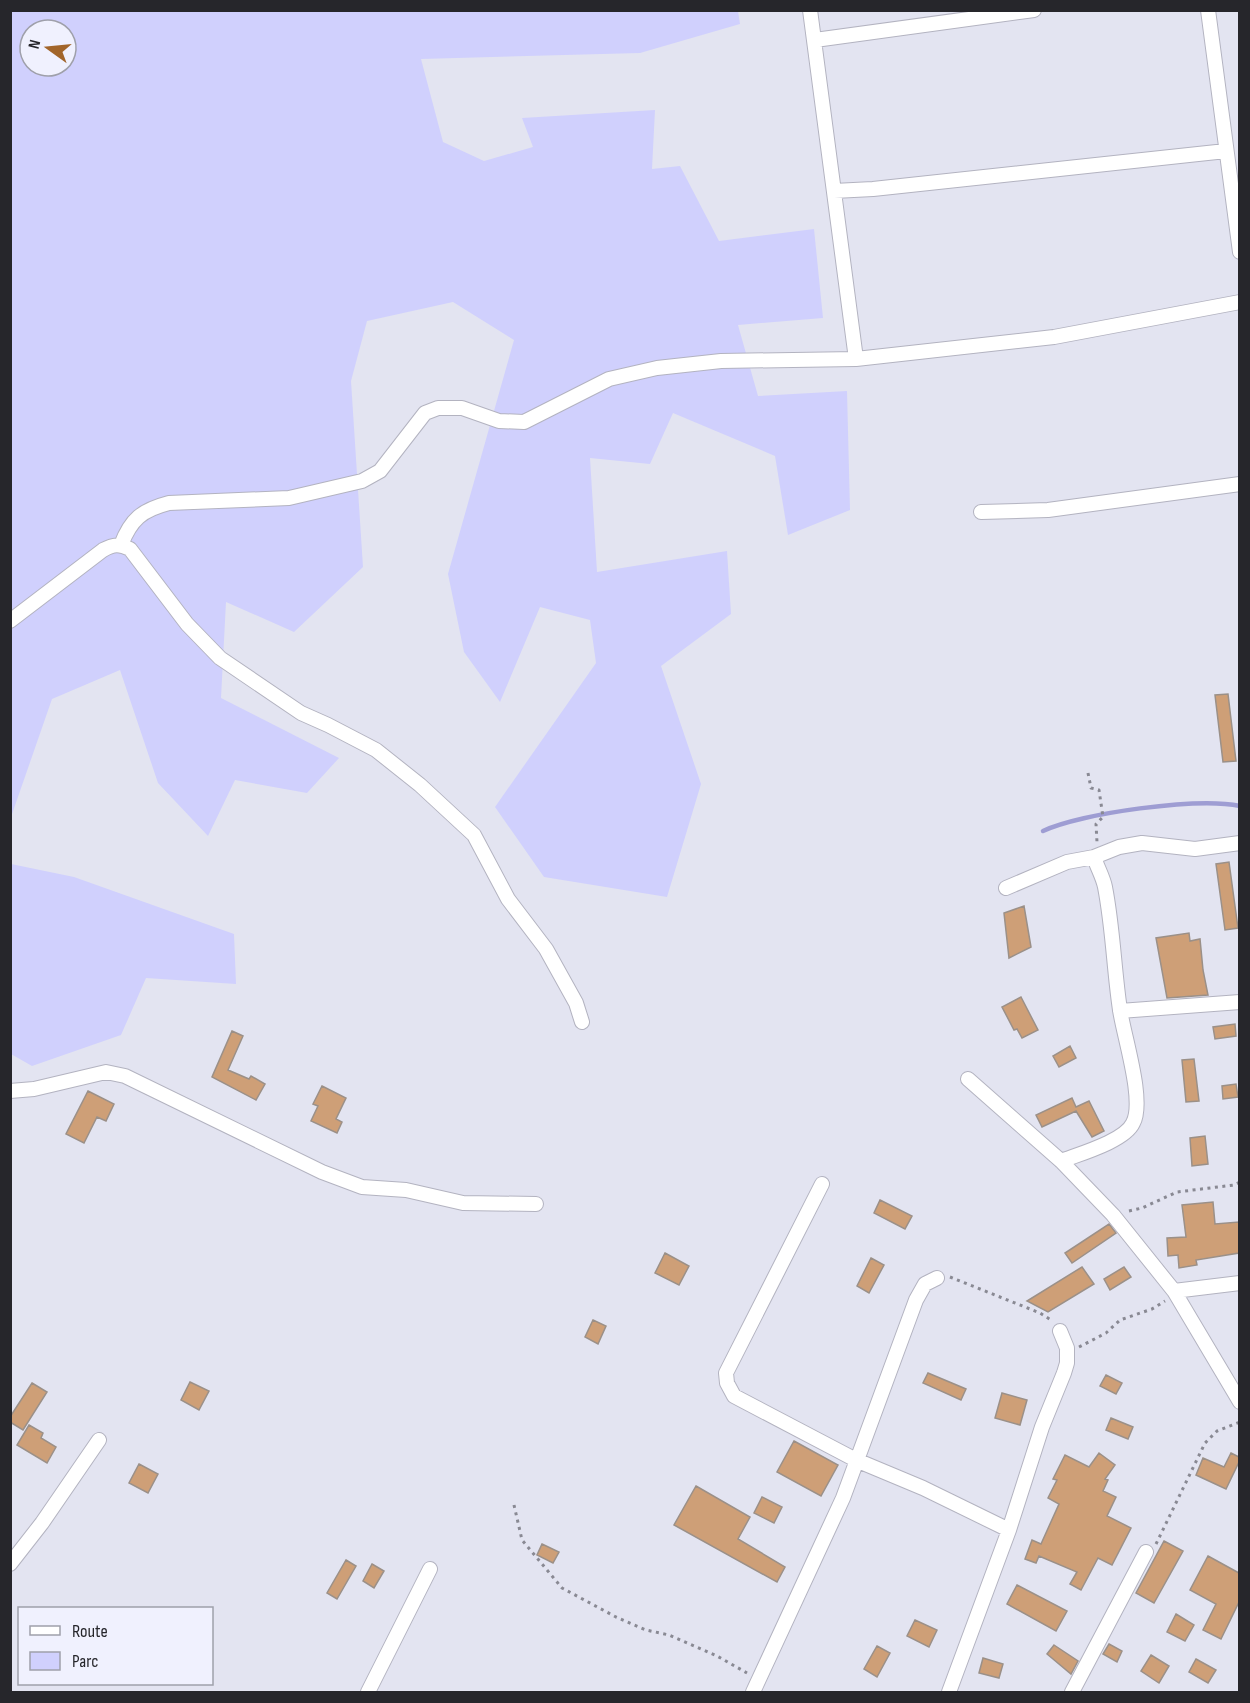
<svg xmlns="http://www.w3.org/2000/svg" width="1250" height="1703" viewBox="0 0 1250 1703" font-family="'Sofia Sans Condensed',sans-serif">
<rect width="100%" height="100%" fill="#e3e4f1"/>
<path fill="#d0d0fd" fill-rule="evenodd" d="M11 11H738L740 24 640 53 421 59 443 142 484 161 533 147 522 118 655 110 652 169 680 166 719 241 814 229 823 318 738 325 758 396 847 391 850 510 788 535 775 456 673 413 650 464 590 458 597 572 727 551 731 614 661 666 701 784 667 897 544 877 495 807 596 663 590 620 540 607 500 702 464 652 448 574 514 340 453 302 367 321 351 381 363 567 294 632 226 602 221 698 339 758 307 793 235 780 208 836 158 783 120 670 52 699 11 817ZM30 30H66V66H30Z
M11 864 74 877 234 934 236 984 146 978 121 1035 32 1066 11 1054Z"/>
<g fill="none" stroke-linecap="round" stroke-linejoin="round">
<path stroke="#9e9dd3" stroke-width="4.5" d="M1043 831C1081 813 1198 797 1240 806"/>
</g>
<path fill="#ce9f77" stroke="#9b9088" stroke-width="1.5" d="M1228 694 1236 761 1223 762 1215 695Z
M1229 862 1238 928 1225 930 1216 864Z
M1024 906 1031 947 1009 958 1004 913Z
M1189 933 1190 941 1200 939 1203 970 1208 995 1167 998 1156 938Z
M1021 997 1038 1030 1022 1038 1017 1029 1014 1030 1002 1007Z
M1235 1024 1236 1036 1215 1039 1213 1027Z
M232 1031 243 1036 228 1070 249 1079 251 1076 265 1084 256 1100 212 1077Z
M1070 1046 1076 1058 1059 1067 1053 1056Z
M1194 1059 1199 1101 1186 1102 1182 1060Z
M1236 1084 1238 1097 1223 1099 1222 1086Z
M322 1086 346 1098 336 1119 342 1122 337 1133 311 1121 318 1106 313 1104Z
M88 1091 114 1104 106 1121 97 1117 84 1143 66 1134Z
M1072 1098 1076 1107 1089 1101 1104 1131 1092 1137 1076 1111 1042 1127 1036 1115Z
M1205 1136 1208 1164 1192 1166 1190 1138Z
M880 1200 912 1216 905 1229 874 1213Z
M1213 1202 1215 1224 1239 1222V1253L1196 1260 1197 1265 1179 1268 1178 1255 1168 1256 1167 1238 1186 1237 1182 1205Z
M1109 1224 1116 1233 1072 1263 1065 1253Z
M665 1253 689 1266 679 1285 655 1273Z
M871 1258 884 1265 869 1293 857 1286Z
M1082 1267 1094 1284 1048 1312 1027 1301Z
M1124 1267 1131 1277 1110 1290 1104 1279Z
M593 1320 606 1326 598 1344 585 1337Z
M928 1373 966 1389 961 1400 923 1383Z
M1106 1375 1122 1383 1116 1394 1100 1386Z
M190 1382 209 1391 199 1410 181 1400Z
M32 1383 47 1392 23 1430 10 1422V1417Z
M1002 1393 1027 1400 1020 1425 995 1418Z
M1111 1418 1133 1427 1128 1439 1106 1430Z
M29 1425 43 1433 41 1438 56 1447 47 1463 17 1445Z
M794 1441 838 1465 821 1496 777 1472Z
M1099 1453 1115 1465 1105 1479 1108 1480 1103 1491 1116 1497 1107 1516 1131 1528 1112 1565 1098 1558 1081 1590 1070 1584 1077 1572 1039 1556 1036 1563 1025 1559 1032 1540 1041 1544 1059 1504 1048 1498 1057 1480 1053 1479 1065 1455 1089 1467Z
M1231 1453 1239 1457V1462L1226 1489 1196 1475 1203 1458 1224 1467Z
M139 1464 158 1474 148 1493 129 1483Z
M696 1486 750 1517 738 1539 785 1567 777 1582 674 1525Z
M762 1497 782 1507 774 1523 754 1513Z
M1164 1541 1183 1551 1154 1603 1136 1593Z
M542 1544 559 1552 553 1563 537 1555Z
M1208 1556 1239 1573V1602L1221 1639 1203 1630 1216 1604 1190 1590Z
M346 1560 356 1566 337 1599 327 1593Z
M372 1564 384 1571 374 1588 363 1581Z
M1017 1585 1067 1611 1056 1631 1007 1604Z
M1176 1614 1194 1625 1185 1641 1167 1632Z
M915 1620 937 1630 929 1647 907 1636Z
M1109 1644 1122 1651 1117 1662 1103 1654Z
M1054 1645 1078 1661 1071 1674 1047 1654Z
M877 1646 890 1653 877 1677 864 1669Z
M1151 1655 1169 1666 1159 1683 1141 1671Z
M983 1658 1003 1664 999 1678 979 1673Z
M1196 1659 1216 1670 1208 1683 1189 1672Z"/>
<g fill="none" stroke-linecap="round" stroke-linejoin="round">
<g stroke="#b3b3c0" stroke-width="16">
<path id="minor" d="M810 10 856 359
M1208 10 1240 252
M815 40 1034 10
M834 191 873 189 1226 151
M981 512 1048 510 1240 484
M121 545C131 519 142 510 169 503L289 498 362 481 380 471 425 413 438 408H462L499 421 524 422 609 379 657 368 721 361 856 359 1054 337 1240 302
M10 621 103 550C114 544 119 544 130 549L187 624 220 658 301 713 328 725 376 750 420 785 474 835 508 899 546 949 576 1003 582 1022
M1006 888 1067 862 1094 857 1119 847 1142 843 1195 849 1240 843
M1120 1011 1240 1002
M968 1079 1061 1161 1113 1215 1174 1291 1240 1402
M10 1091 34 1089 106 1072 125 1076 322 1172 362 1187 406 1190 463 1203 536 1204
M1061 1161C1079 1154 1125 1141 1133 1123 1145 1101 1124 1037 1120 1010 1114 970 1113 928 1105 887 1103 877 1097 867 1094 857
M822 1184 726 1373 727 1383 734 1396 856 1460 923 1488 1009 1530
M1174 1291 1240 1283
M10 1564 42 1523 99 1440
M368 1692 430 1569
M753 1692 843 1498 916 1300 925 1284 937 1278
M949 1692 1009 1530 1042 1427 1064 1373 1067 1363V1348L1060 1331
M1072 1692 1146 1552"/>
</g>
<path stroke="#898993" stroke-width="3" stroke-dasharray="3 4.5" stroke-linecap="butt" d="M1088 773 1091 788 1099 790 1103 817 1096 824 1097 842
M1129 1211 1142 1208 1177 1192 1234 1185 1240 1182
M950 1277 1040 1313 1051 1320
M1079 1347 1106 1333 1120 1320 1152 1309 1165 1301
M514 1505 522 1540 562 1588 616 1617 646 1630 669 1635 717 1656 747 1673
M1156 1544 1205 1443 1217 1431 1240 1422"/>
<use href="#minor" stroke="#fff" stroke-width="14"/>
</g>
<rect width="1250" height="1703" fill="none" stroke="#26262b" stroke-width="24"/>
<rect x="18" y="1607" width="195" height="78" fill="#f0f1fe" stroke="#9fa0aa" stroke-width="1.5"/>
<rect x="30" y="1626" width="30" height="9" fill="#ffffff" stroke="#9fa0aa" stroke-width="1.5"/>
<text x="72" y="1637" font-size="18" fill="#26262b">Route</text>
<rect x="30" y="1652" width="30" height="18" fill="#d0d0fd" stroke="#9fa0aa" stroke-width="1.5"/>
<text x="72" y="1667" font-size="18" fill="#26262b">Parc</text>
<g transform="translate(48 48) rotate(285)"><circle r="28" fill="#f0f1fe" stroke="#9fa0aa" stroke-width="1.5"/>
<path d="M0-4.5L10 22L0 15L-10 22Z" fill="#a2652a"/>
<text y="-9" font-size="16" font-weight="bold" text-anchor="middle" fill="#26262b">N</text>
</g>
</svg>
